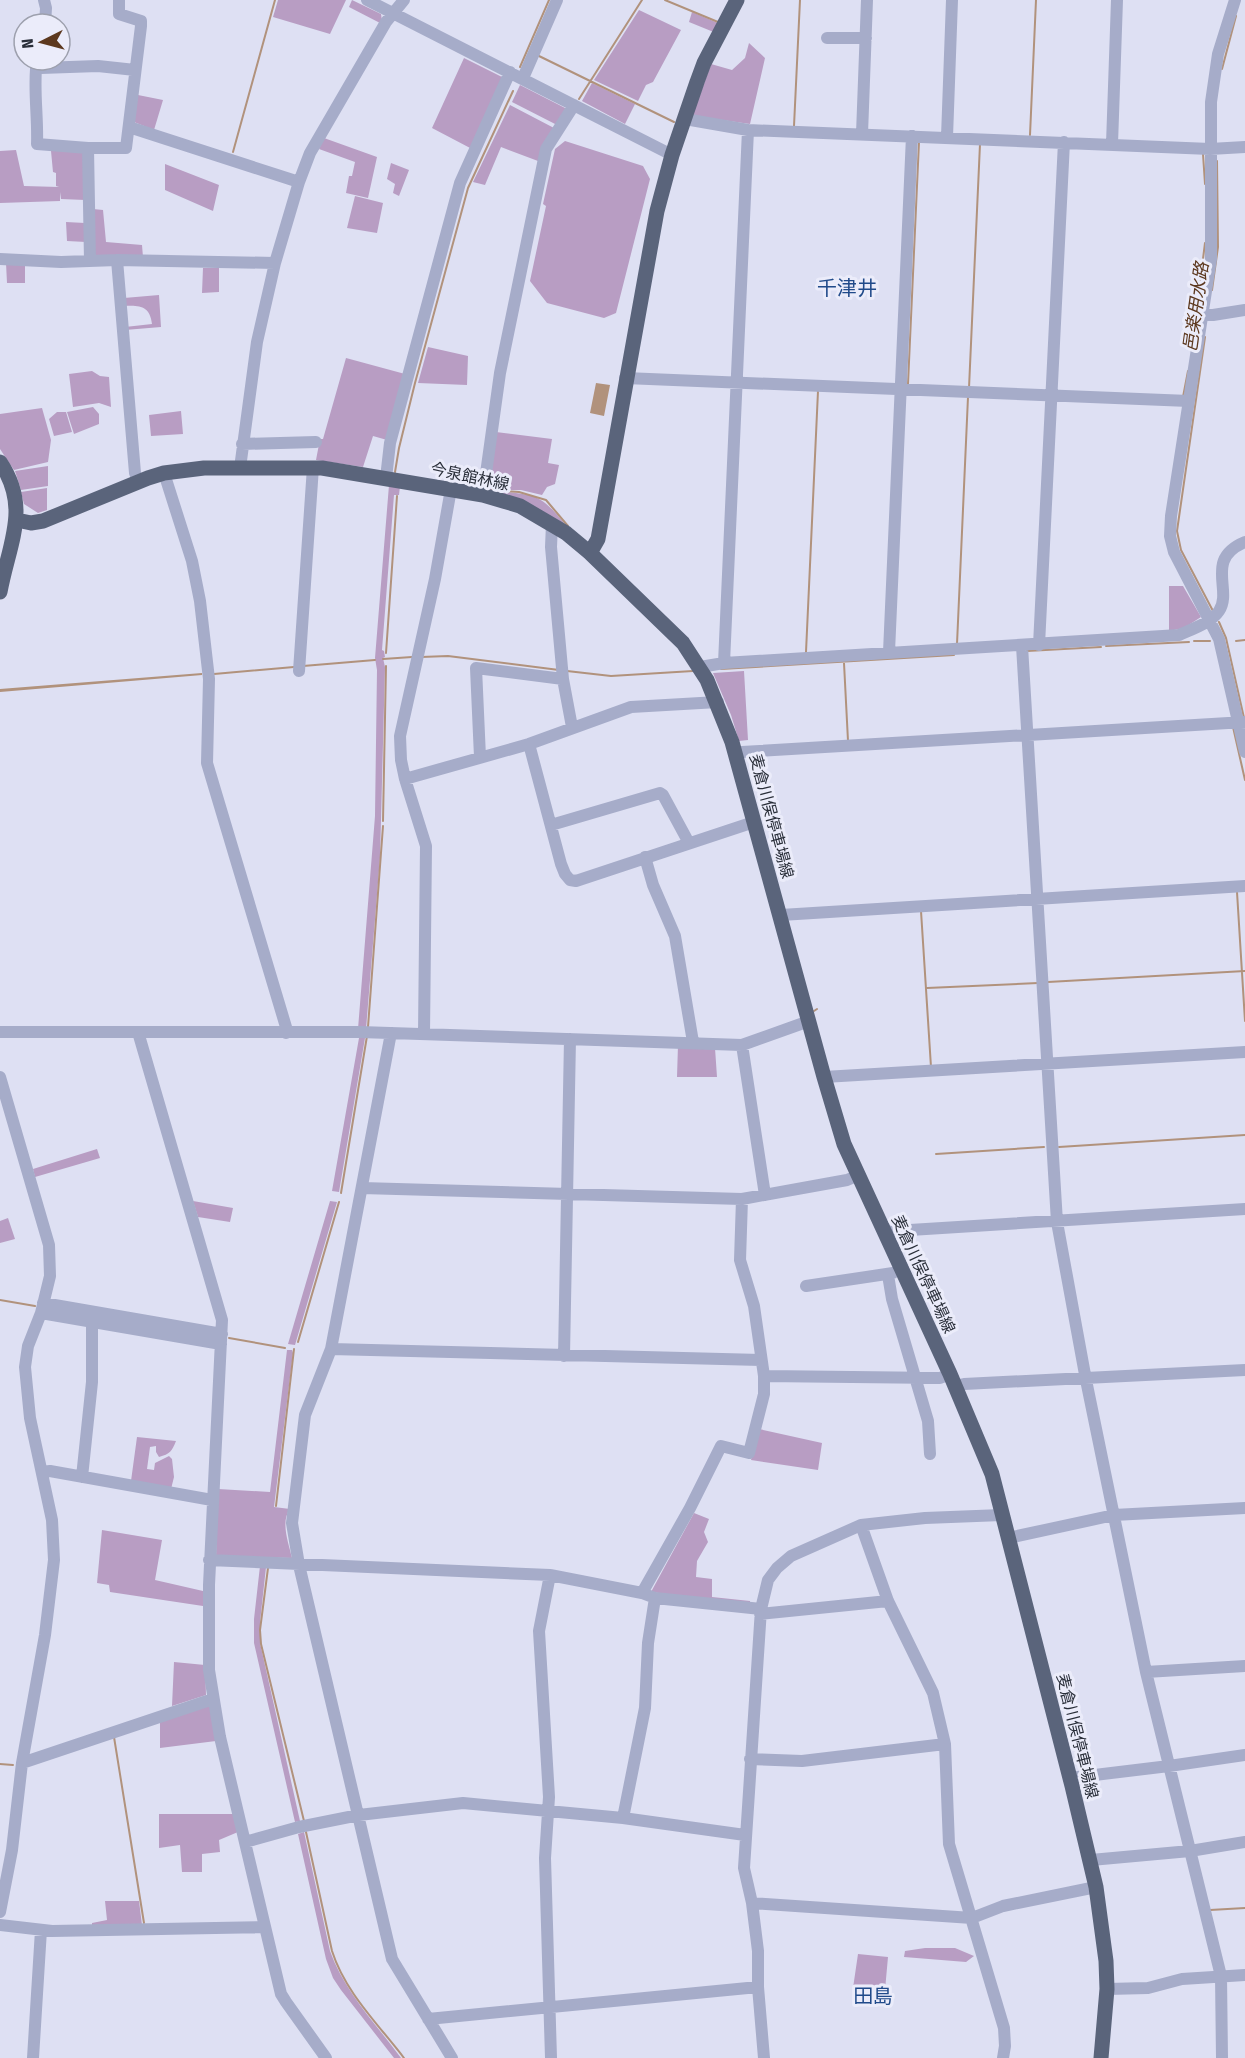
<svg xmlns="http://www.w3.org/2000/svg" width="1245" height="2058" viewBox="0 0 1245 2058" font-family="'Fira Sans Condensed','Noto Sans JP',sans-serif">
<rect width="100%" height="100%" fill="#dee0f3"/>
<path fill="#b89dc3" d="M278 0H346L330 34 273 17Z
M352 0 381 14 382 21 380 23 349 7Z
M639 10 681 30 653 82 646 85 638 101 594 80Z
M692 12 720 24 716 33 689 22Z
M749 43 765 58 750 124 694 116 693 114 711 64 732 70 745 58Z
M464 58 504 78 472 149 432 128Z
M592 83 635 104 625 124 582 101Z
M520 85 567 109 557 125 512 102Z
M138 95 163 100 154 130 134 122Z
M510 105 554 128 538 161 501 147 485 185 473 182Z
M324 138 377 157 368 198 346 193 349 176H352L355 162 319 149Z
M565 141 643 166 650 179 616 313 604 318 547 303 530 281 546 206 543 204 555 149Z
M16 150 24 186 59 187 56 186V173L53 172 51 151H80L85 154V200L61 199 60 192V201L0 203V151Z
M391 163 409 170 399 196 393 193 395 184 387 179Z
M165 164 219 185 213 211 165 190Z
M355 196 383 203 377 233 347 228Z
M93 209 103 210 106 242 142 245 143 257 94 256Z
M66 222 85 223 86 242 67 241Z
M6 263 25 264V283H7Z
M203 268H219V292L202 293Z
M159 295 161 327 125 330V327L152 324C150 306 140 305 124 306V298Z
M428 347 468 356 467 385 418 383Z
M346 358 405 374 387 440 373 436 363 467 316 460 320 439H323Z
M92 371 100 376 109 377 111 407 99 403 73 407 69 374Z
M93 407 99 414V424L74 434 67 412Z
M42 408 51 440 48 462 14 470 0 449V414Z
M181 411 183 434 151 436 149 415Z
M57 412H66L72 432 54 436 49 419Z
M496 432 552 439 548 463 559 465 555 484 547 487 542 495 521 490H491C536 496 539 491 568 528L489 490Z
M48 466V486L21 490 15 471Z
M389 485 400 486 399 495H394L382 650 384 651 385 657 383 658 385 667 380 858 366 1029H358L375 816 377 670 375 658Z
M47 488V510L38 513 24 504 21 492Z
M1169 586H1183L1201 617 1184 628 1169 631Z
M744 671 748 740 739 741 731 715 713 673Z
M359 1038H365L339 1192 332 1191Z
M678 1045 715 1048 717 1077H677Z
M97 1149 100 1158 35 1177 33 1169Z
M193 1201 233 1208 230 1222 198 1217Z
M330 1201 337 1202 295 1345 288 1344Z
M8 1218 15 1239 0 1243V1221Z
M287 1350H292L293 1353 274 1507 290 1509C280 1522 289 1544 292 1558L216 1556 218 1489 270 1492Z
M759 1429 822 1443 818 1470 751 1460Z
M137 1437 176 1441C172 1451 170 1454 159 1457L156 1452V1446L150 1447 147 1469 154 1470 155 1463 169 1456 172 1459 174 1477 171 1489 131 1481Z
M694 1513 709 1519 704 1532 708 1542 697 1561 696 1577 712 1579V1597L750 1601V1605L651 1592Z
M102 1530 162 1540 155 1580 203 1591V1606L110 1592 109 1585 97 1583Z
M260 1566 266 1567 260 1622V1643L300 1821 295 1822 254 1643V1619Z
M174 1662 205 1665 206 1695 172 1706Z
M210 1705 216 1741 160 1748V1722Z
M159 1814H234L238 1832 219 1840 220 1852 202 1854V1872H182L180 1845 159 1848Z
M304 1832 330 1951C344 1991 376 2024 401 2058H394L341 1990 333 1978 326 1959 298 1834Z
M105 1901H139L142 1925 92 1926V1923L107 1920Z
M925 1948H955L974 1956 966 1962 904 1957 905 1951Z
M858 1954 888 1957 885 1990 853 1988Z"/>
<path fill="#b1927c" d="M596 383 610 385 604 416 590 413Z
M202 673V675L0 692V689Z"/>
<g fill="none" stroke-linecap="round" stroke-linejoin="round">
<path stroke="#b1927c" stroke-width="2" d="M665 0 718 22
M539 56 674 122
M520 67 549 0
M1222 69 1236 16
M579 99 642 0
M794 126 800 0
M1030 135 1036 0
M233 152 275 0
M1203 154 1205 184
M1212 290 1218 247 1217 161
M1194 330 1205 243
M1205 337 1177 531 1181 550 1213 611
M908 384 919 142
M969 388 980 144
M1183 397 1188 371
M395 472 399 448 415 383 468 188 513 91
M492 490 519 492 546 500 568 526
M1219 622 1226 638 1244 718
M1194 641H1210
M1236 641 1245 640
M957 644 968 397
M1106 646 1189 642
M1027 651 1101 647
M806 652 818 391
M386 653 397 496
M421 657 448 656 559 670
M383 659 412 657
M844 663 848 741
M303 666 375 660
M721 669 954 655
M567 671 611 676 693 671
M214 674 294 667
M1233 727 1245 780
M383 821 386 666
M1237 892 1245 1021
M921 911 931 1067
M1048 982 1245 971
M927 988 1038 983
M814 1011 817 1009
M368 1027 383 826
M1059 1147 1245 1135
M936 1154 1044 1147
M341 1193 367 1036
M0 1300 35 1306
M229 1338 285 1348
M298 1342 339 1202
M276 1506 294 1349
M268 1568 260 1630 261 1644 304 1821
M114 1737 144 1923
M0 1764 13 1765
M306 1832 332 1951C345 1992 378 2024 404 2058
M1210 1910 1245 1908"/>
<path stroke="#a6acc9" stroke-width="12" d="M44 0 46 8 45 24
M367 0 672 155
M1235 0 1218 54 1211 102V259L1171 516 1170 536 1174 552 1219 639 1245 752
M827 38H866
M42 61 41 68 98 66 135 70
M41 68 36 69C34 94 38 119 37 144L88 148
M523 78 557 0
M685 119 748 130 1210 149 1245 147
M129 127 299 182
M862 134 867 0
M947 137 952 0
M1112 144 1117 0
M0 259 61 262 117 260 275 263
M117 260 135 473 138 481
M90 261 88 148H126L141 26V21L119 14V0
M1202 314 1213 315 1245 310
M625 378 1189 401
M242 444 316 442
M240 468 257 342 275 263 299 182 310 153 386 22 404 0
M164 473 192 561 200 601 209 679 207 763 286 1027V1033
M386 478 390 443 460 183 510 72
M483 495 500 373 546 149 574 105
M552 524 551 547 563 679 572 727
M1039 645 1064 142
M1022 646 1057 1222 1086 1380 1146 1672 1221 1976 1222 2058
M889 652 912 136
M724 663 748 130
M700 667 724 663 1179 635C1192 629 1211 623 1219 611 1233 590 1204 559 1245 542
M299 671 313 467
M529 744 561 864 565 874 570 880 576 881 754 822
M736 754 742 752 1245 722
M480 757 476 668 563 679
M405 779 529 744 631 707 718 702
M551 825 660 793 663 795 689 843
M645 857 653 885 675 936 693 1042
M781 915 1245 886
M0 1032H360L742 1045 809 1021
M138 1032 222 1320 209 1585V1670L220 1737 281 1994 286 2002 326 2058
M391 1033 331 1349 305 1415 292 1523 299 1565 392 1959 452 2058
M424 1034 426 846 405 779 401 760 400 736 435 579 451 489
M742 1045 765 1195
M0 1077 49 1245 50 1276 41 1313 28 1346 25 1367 30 1418 52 1520 54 1560 45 1635 22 1763 12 1850 0 1912
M824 1077 1245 1052
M362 1188 742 1199 847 1180 859 1175
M742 1199 740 1260 754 1306 764 1376 940 1378 950 1374
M885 1233 894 1231 1245 1209
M888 1275 892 1299 928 1421 930 1454
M806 1286 893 1273
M43 1303 222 1334
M41 1313 221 1344
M331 1349 761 1360
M564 1356 570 1039
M955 1386 964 1384 1245 1370
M42 1472 50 1471 212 1500
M82 1477 92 1382V1322
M861 1525 888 1601 933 1693 945 1744 949 1844 1004 2028 1005 2046 1003 2058
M1008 1538 1114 1515 1245 1508
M209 1560 550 1575 642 1593 655 1598 761 1609
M550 1575 539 1631 549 1797 545 1858 551 2058
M642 1593 690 1508 721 1446 749 1453 764 1394V1376
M760 1614 888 1601
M1146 1672 1245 1666
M750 1759 802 1761 945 1744
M22 1763 213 1699
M1070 1778 1169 1766 1245 1755
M623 1818 645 1708 648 1643 655 1598
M245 1842 299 1827 359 1815 463 1803 623 1818 745 1835
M1091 1860 1190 1851 1245 1842
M752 1903 972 1918 1003 1906 1096 1887
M0 1925 52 1931 265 1927
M1107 1989 1148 1988 1182 1979 1245 1975
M428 2019 758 1987
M33 2058 41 1930
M764 2058 758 1987V1951L752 1903 744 1868 761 1609 768 1580 777 1568 791 1556 861 1525 925 1518 1002 1515"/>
<path stroke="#5a647b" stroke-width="15" d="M0 462C31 508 9 543 0 592
M17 520 31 523 43 521 148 478 164 473 204 468H322L483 495 520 506 566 533 590 553 683 643 707 680 732 742 824 1077 844 1144 950 1374 992 1474 1072 1786 1096 1887 1106 1961 1107 1989 1101 2058
M590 553 598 539 657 211 672 155 697 82 704 63 737 0"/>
</g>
<g text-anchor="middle" stroke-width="6" stroke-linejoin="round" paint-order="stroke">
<g font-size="16" fill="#292e39" stroke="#ebecfa">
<text transform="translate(470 476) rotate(12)" y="6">今泉館林線</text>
<text transform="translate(772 816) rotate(75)" y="6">麦倉川俣停車場線</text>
<text transform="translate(924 1274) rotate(65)" y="6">麦倉川俣停車場線</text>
<text transform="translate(1078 1736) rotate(76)" y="6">麦倉川俣停車場線</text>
</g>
<g font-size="18" font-style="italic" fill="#5c381e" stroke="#ebecfa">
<text transform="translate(1196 307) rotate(-82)" y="6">邑楽用水路</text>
</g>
<g font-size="20" fill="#204a8a" stroke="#ebecfa">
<text x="847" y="295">千津井</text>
<text x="873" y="2003">田島</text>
</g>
</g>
<g transform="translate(42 42) rotate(264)"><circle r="28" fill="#ebecfa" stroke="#9da0ad" stroke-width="1.5"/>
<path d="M0-4.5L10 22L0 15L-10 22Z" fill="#5c381e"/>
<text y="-9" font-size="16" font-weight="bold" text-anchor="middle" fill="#292e39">N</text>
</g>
</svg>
